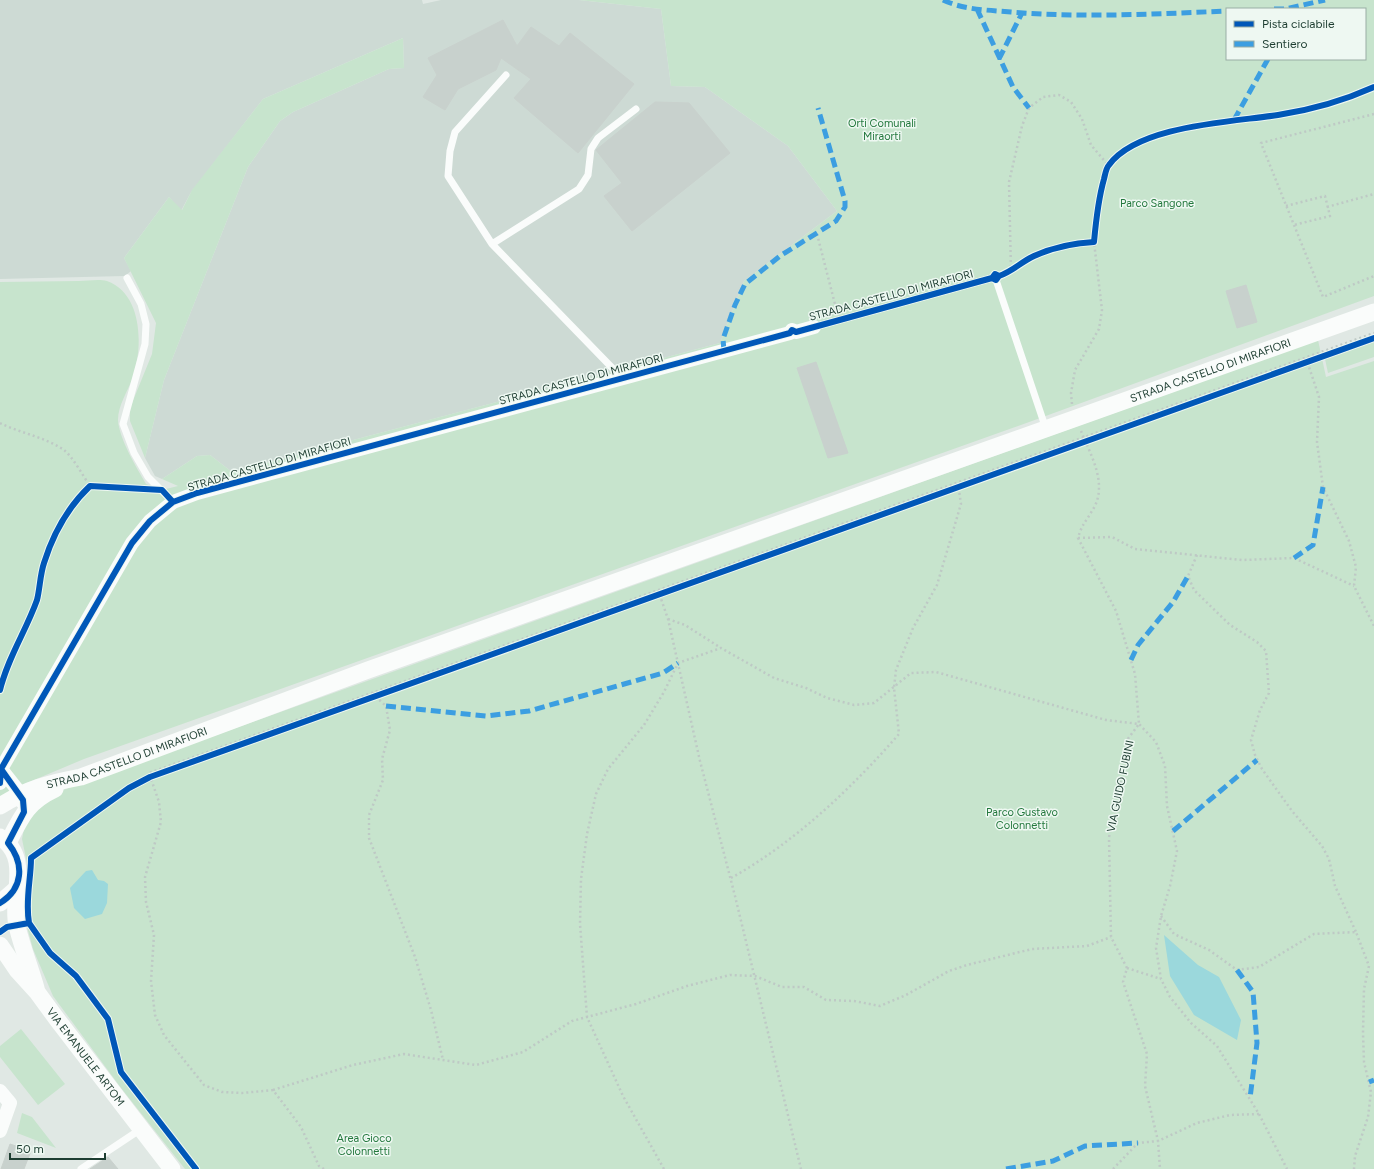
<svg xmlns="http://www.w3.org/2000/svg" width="1374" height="1169" viewBox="0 0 1374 1169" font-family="Figtree,sans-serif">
<rect width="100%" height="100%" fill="#e0e8e4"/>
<path fill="#cddad4" d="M0 0H422L423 4 441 0H579L661 9 671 86 705 87 788 146 837 211 744 281 720 343 232 472 210 455 197 456 162 479 155 476 145 458 164 380 248 167 280 121 293 112 389 69 404 68 403 38 263 99 190 194 181 211 169 197 124 258 131 271 125 276 0 279Z"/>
<path fill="#c7e4cd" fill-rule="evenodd" d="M579 0H1374V296L1032 421 84 759 15 788 0 805V282C26 282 53 281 79 281 87 281 99 279 107 281 143 294 143 347 133 377 128 391 118 405 118 420 119 439 137 468 146 484L162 490 178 486 162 479 197 456 210 455 232 472 720 343 744 281 837 211 788 146 705 87 671 86 661 9ZM1227 9H1365V59H1227Z
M403 38 404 68 389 69 293 112 280 121 248 167 164 380 145 458 130 421V408L152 354 156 323 124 258 169 197 182 210 192 190 263 99Z
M1318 340 1326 377 1374 361V1169H185L121 1088 53 996 33 949 27 927 24 904 29 873 22 839 24 829 28 817 63 790Z
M1374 342V357L1328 373 1325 359Z
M21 1029 65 1084 38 1105 0 1057V1046Z
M22 1113 32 1117 56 1148 17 1133Z"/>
<path fill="#9bd8dc" d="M92 870 98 880 104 881 108 884 107 903 102 914 85 919 74 908 70 888 86 871Z
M1164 935 1198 965 1219 977 1241 1020 1237 1040 1194 1015 1170 976Z"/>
<path fill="#c8d1cd" stroke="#c9d1cd" d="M503 20 517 46 531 27 559 46 570 33 634 84 578 153 514 98 531 79 501 58 496 70 458 89 445 110 423 97 437 75 428 58Z
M655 102 689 103 730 153 632 231 604 196 622 183 596 150Z
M1246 285 1257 322 1237 328 1226 291Z
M816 362 848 453 828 458 797 368Z
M10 1144 31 1151 24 1169H1Z
M108 1157 118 1169H90Z"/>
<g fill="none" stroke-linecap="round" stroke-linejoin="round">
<path stroke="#bec9c5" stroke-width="2.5" stroke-dasharray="2 3" stroke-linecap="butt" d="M1374 114 1261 143 1323 297 1374 276
M1286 206 1325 196 1330 216 1294 225
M1327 207 1374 194
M817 234 837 312
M1011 272 1009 182 1022 126 1029 108 1043 97 1059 95 1071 102 1082 119 1091 145 1108 165
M1009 273 1033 256 1075 243 1094 242
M1306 358 1319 397 1317 442 1323 487 1349 541 1356 567 1354 586 1374 626
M1072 404 1071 393 1075 370 1099 329 1102 310 1094 242 1097 201 1108 165 1123 152 1154 135 1188 128 1279 115 1327 105 1374 87
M0 423C20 433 45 437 64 450 73 457 83 476 90 486
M1081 431C1091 456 1109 485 1092 511 1085 523 1082 524 1078 538L1116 611 1135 674 1139 724 1127 740 1118 798 1109 837 1111 937 1127 968 1123 982 1147 1054 1145 1086 1158 1141 1160 1169
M1078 538 1112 537 1135 549 1242 560 1294 558 1354 586
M1197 555 1188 576 1194 590 1230 625 1257 642 1266 651 1269 693 1260 710 1251 740 1255 755 1262 769 1292 811 1322 846 1329 859 1335 886 1356 932
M658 590 668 619 700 761 735 896 801 1169
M668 619 685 625 721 648
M0 690C8 657 26 631 37 600 40 588 40 575 44 563 53 534 68 507 90 486L147 489
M374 692 375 696 386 706 390 730 382 759 383 780 369 815V838L415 957 431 1010 443 1060
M731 878C794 843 852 788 899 734L894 688 896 670 913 628 937 585 961 504 958 483
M1161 916 1174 934 1209 950 1237 970 1259 967 1314 934 1356 932 1369 966 1364 989 1363 1033 1364 1062 1371 1092 1368 1117 1355 1156 1354 1169
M1127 968 1161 979
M273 1090 353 1065 404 1054 476 1065 523 1052 572 1021 636 1004 687 986 730 975 755 976 782 987H804L826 1000 854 1001 880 1006 906 995 949 971 967 965 1032 949 1087 946 1111 937
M324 1169 319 1166 301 1127 273 1090 242 1093 222 1092 204 1085 164 1035 155 1015 151 981 154 935 146 902 145 877 161 822 159 802 149 773 1374 333
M664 1169 623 1096 587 1017 580 924 581 879 587 834 596 794 608 769 644 725 664 692 678 663 721 648 774 678 806 688 827 698 854 705 874 703 911 673 936 672 1106 720 1139 724 1156 742 1165 766 1167 806 1177 851 1170 886 1161 916 1156 948 1161 979 1170 997 1191 1023 1217 1046 1259 1114 1287 1169
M1113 1169 1138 1143 1158 1141 1197 1123 1230 1115 1259 1114"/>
<path stroke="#fafcfb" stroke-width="7" d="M506 75 455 132 450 151 448 176 492 244 622 378
M492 244 579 189 588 175 591 149 598 138 636 109
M127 278 141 304 146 324 145 344 123 424 134 453 148 477 173 502
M996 280 1046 429
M814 327 992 278 995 274 999 276 996 280 992 278
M81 1169 141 1129"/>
<path stroke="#fafcfb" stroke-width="14" d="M1 769 20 793 23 803
M0 783 1 769 132 543 150 521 173 502 197 493 790 333 792 330 796 332 814 327
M0 1091 10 1103 0 1131"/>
<g stroke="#fafcfb" stroke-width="17">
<path id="s1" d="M0 806C27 789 49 783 81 777L368 670 1374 312"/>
<path d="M0 837C32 858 10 895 17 926 22 947 30 967 36 988"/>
<path d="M8 843C21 817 27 802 55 789"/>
<path d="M0 903 15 890"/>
<path id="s2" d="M0 945 17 970 37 992 56 1018 172 1169"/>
</g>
<path stroke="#3c9ee1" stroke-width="5" stroke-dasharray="10 5" stroke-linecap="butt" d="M943 0C964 10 988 10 1011 12 1083 18 1155 14 1227 11
M977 9 1013 87 1029 108
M1274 9H1285L1325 0
M999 59 1022 13
M1234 120 1268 59
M724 351 723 339 735 305 745 284 780 256 836 221 845 207V201L818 108
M1294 558 1313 545 1323 487
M1131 660 1138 645 1173 602 1188 576
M386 706 486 716 529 711 663 673 678 663
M1173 831 1257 760
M1237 970 1253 992 1257 1043 1250 1098
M1369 1082 1374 1080
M1006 1169 1053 1161 1085 1146 1138 1143"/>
<g stroke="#eef8f2" stroke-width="8">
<path id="cycleway" d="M999 276C1013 271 1021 262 1034 256 1052 248 1073 243 1094 242 1096 220 1098 200 1104 179 1105 175 1106 168 1109 165 1138 125 1233 122 1278 115 1311 110 1343 101 1374 87
M0 690C8 657 26 631 37 600 40 588 40 575 44 563 53 534 68 507 90 486L162 490 173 502
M0 783 1 769 132 543 150 521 173 502 197 493 790 333 792 330 796 332 992 278 995 274 999 276 996 280 992 278
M0 903C23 889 25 864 8 843L24 812 23 800 1 769
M29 923 50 953 76 976 108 1019 121 1072 196 1169
M0 932 7 927 29 923C25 900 31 880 31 858L129 788 150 777 1374 338"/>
</g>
<use href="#cycleway" stroke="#0057b8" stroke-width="6"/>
</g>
<g text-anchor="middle" stroke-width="3" stroke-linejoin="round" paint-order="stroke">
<g font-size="11" fill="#23783d" stroke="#eef8f2">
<text x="882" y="127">Orti Comunali<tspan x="882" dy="13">Miraorti</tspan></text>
<text x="1157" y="207">Parco Sangone</text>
<text x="1022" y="816">Parco Gustavo<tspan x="1022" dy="13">Colonnetti</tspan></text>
<text x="364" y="1142">Area Gioco<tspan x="364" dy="13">Colonnetti</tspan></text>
</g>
<g font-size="11" fill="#1d3d31" stroke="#eef8f2">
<text transform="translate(891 295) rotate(-15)" y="4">STRADA CASTELLO DI MIRAFIORI</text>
<text dy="4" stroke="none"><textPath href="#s1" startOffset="1287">STRADA CASTELLO DI MIRAFIORI</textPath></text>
<text transform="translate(581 379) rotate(-15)" y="4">STRADA CASTELLO DI MIRAFIORI</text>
<text transform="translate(269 464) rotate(-16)" y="4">STRADA CASTELLO DI MIRAFIORI</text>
<text dy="4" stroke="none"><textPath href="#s1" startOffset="136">STRADA CASTELLO DI MIRAFIORI</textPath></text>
<text transform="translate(1120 786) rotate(-78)" y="4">VIA GUIDO FUBINI</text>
<text dy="4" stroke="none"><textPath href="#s2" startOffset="141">VIA EMANUELE ARTOM</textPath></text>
</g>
</g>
<rect x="1226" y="8" width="140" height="52" fill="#eef8f2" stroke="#9aada5"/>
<rect x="1234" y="21" width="20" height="6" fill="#0057b8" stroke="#9aada5"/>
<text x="1262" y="28" font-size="12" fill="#1d3d31">Pista ciclabile</text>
<rect x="1234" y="41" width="20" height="6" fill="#3c9ee1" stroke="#9aada5"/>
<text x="1262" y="48" font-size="12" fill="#1d3d31">Sentiero</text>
<path d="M10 1153v6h95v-6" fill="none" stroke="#1d3d31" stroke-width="2"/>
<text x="16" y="1153" font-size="12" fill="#1d3d31" stroke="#eef8f2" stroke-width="3" paint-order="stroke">50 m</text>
</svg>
